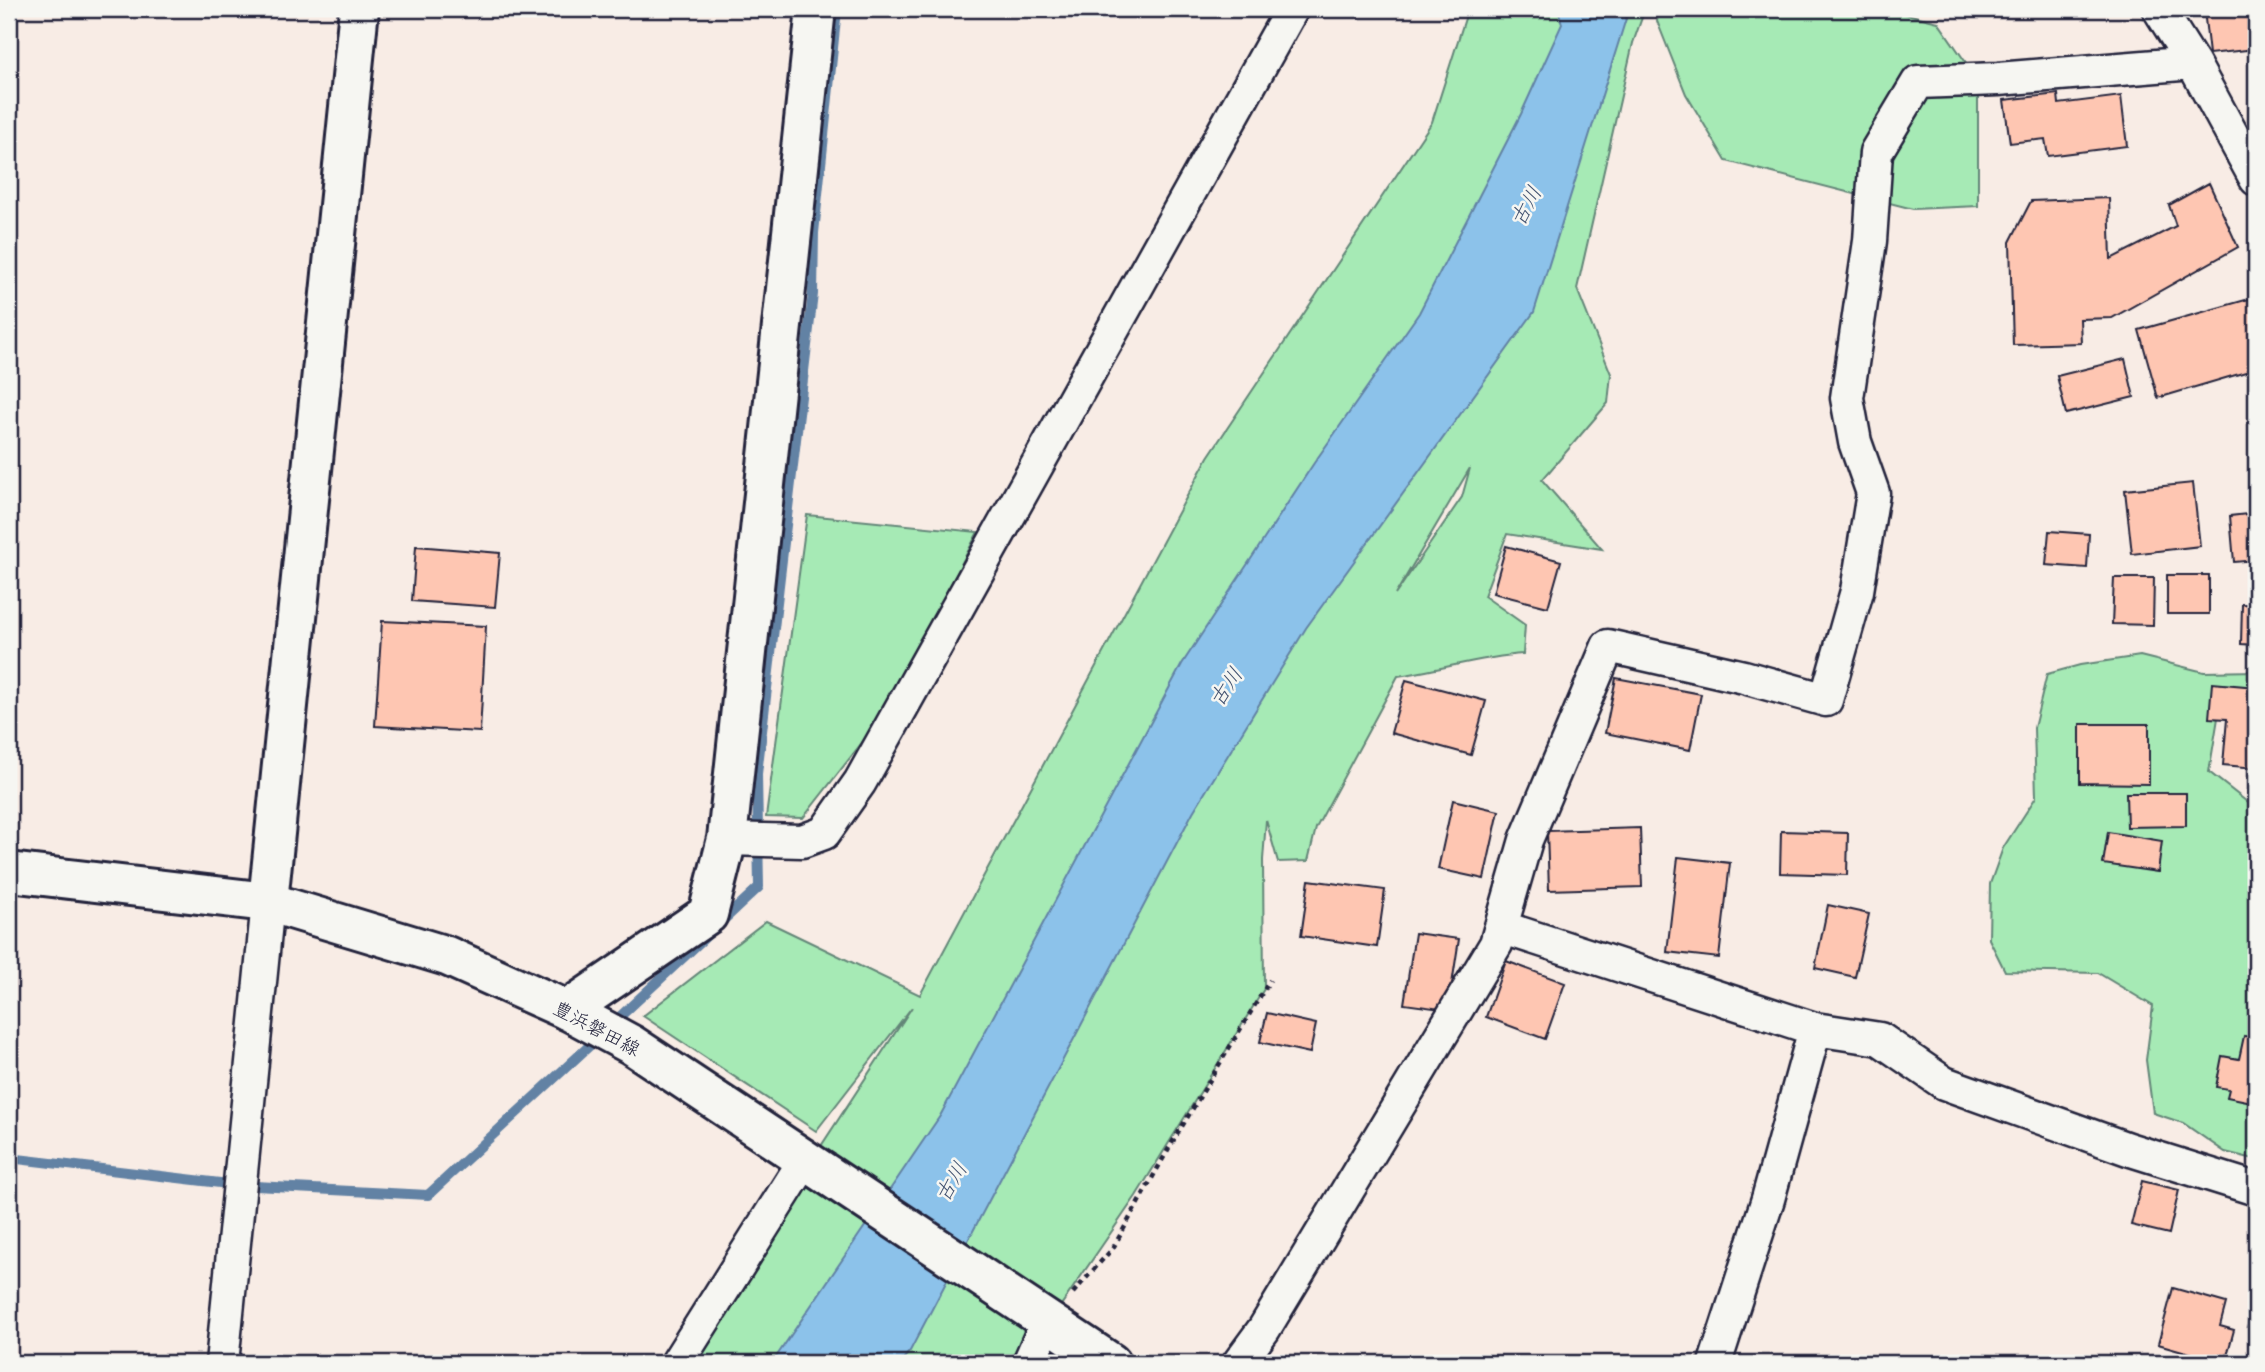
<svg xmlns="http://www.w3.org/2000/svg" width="2265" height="1372" viewBox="0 0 2265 1372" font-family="'Balsamiq Sans','Klee One',sans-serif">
<rect width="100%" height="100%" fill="#f8ece5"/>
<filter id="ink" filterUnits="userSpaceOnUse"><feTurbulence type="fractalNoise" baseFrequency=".0143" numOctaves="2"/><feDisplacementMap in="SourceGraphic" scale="14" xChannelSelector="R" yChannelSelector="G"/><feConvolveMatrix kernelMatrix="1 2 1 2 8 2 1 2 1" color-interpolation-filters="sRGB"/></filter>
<g filter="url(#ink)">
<path fill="#a6eab5" stroke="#648678" stroke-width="2" fill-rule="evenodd" d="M1468 9H1645L1633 43 1577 289 1611 374 1608 403 1542 480 1602 549 1507 534 1484 596 1525 625 1523 654C1480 657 1440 670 1398 676L1316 828 1308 861 1278 862 1266 820 1263 860 1264 989 1136 1196 1042 1333 1086 1363H679L912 1007 816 1131 643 1016 766 921 920 995 1208 457 1432 122ZM1470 468 1462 497 1395 595Z
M1659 9H1887L1938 22 1978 80V206L1913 209 1726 161 1686 94 1657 21Z
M807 515 978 532 882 717 803 818 766 817Z
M2140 656 2204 672 2256 671V710L2220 706 2209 772 2256 809 2254 1159 2225 1152 2183 1123 2153 1113 2146 1060 2153 1006 2098 973 2005 971 1989 939 1990 884 2003 848 2036 797 2034 728 2047 674 2080 665Z"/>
<path fill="#8cc2ea" stroke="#6282a4" stroke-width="2" d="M1558 9H1629L1534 312 1306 628 1193 812 910 1351 900 1363H772L940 1116 1182 664 1314 463 1419 313 1521 114 1562 24Z"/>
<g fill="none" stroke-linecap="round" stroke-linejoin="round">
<path stroke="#6282a4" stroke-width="10" d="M611 1025 759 887 757 774 813 294 814 233 837 9
M9 1158 237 1185 428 1195 600 1036"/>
</g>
<path fill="#fec6b2" stroke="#22223b" stroke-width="2" d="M2256 9V49L2209 54 2204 10Z
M2058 94 2059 104 2121 96 2127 146 2048 156 2045 139 2010 143 2004 100Z
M2209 183 2238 247 2112 318 2080 319 2081 343 2013 345 2010 242 2031 201 2109 198 2111 259 2176 226 2169 205Z
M2256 297V369L2158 398 2139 330Z
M2125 359 2134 397 2066 414 2057 376Z
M2193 483 2200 546 2132 554 2125 490Z
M2256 513V560L2234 562 2230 516Z
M2049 531 2089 534 2087 568 2046 565Z
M416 546 500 553 495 607 412 601Z
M1506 546 1561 561 1548 607 1493 593Z
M2167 575H2209V614H2167Z
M2114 578H2154L2153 625 2112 624Z
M2242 604 2256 605V645L2241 644Z
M382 621 486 626 480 732 375 726Z
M1616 678 1701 694 1690 750 1605 733Z
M1406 680 1486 701 1471 755 1391 733Z
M2212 683 2256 687V768L2223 765 2227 719 2209 718Z
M2080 724H2149V784L2080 783Z
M2126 793H2186V826L2127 827Z
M1453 800 1499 811 1484 879 1438 869Z
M1640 828 1642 887 1549 890 1547 831Z
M1781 831 1848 833 1847 875 1780 873Z
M2108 832 2162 841 2158 872 2103 864Z
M1678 857 1730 863 1719 958 1667 952Z
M1309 880 1385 890 1377 947 1301 936Z
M1828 905 1869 914 1855 977 1815 968Z
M1415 933 1459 939 1448 1010 1404 1004Z
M1506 961 1565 983 1545 1039 1486 1017Z
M1267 1013 1316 1024 1310 1053 1260 1042Z
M2244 1036 2256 1038V1089L2252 1102 2227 1097 2229 1089 2216 1087 2222 1056 2239 1059Z
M2142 1181 2179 1190 2169 1234 2131 1225Z
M2173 1288 2226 1303 2220 1326 2234 1330 2225 1363 2158 1344Z
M2256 1297V1329L2247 1327Z"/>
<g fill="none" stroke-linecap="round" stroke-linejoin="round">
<g stroke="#22223b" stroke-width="37">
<path id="minor" d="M2159 9 2193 63 2256 179
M727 839 802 841 824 833 860 782 1292 9
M1501 927 1815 1029 1880 1039 1944 1083 2128 1149 2256 1189
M222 1363 268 902
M677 1363 805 1160
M1029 1363 1047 1322
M1239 1363 1264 1329 1496 944 1526 840 1608 646 1744 677 1826 700 1857 591 1873 493 1855 442 1847 398 1870 241 1876 152 1918 82 1998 79 2193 63
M1715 1363 1768 1199 1815 1029"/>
</g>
<g stroke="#22223b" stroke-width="44">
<path id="tertiary" d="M268 902 359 9
M567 1010 708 914 727 839 816 9"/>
</g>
<g stroke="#22223b" stroke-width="44">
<path id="secondary" d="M9 872 268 902 447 956 567 1010 632 1045 1111 1363"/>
</g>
<path stroke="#22223b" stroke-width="4.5" stroke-dasharray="5 5" stroke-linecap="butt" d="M1073 1293 1113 1248 1169 1148 1270 980"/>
<use href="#minor" stroke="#f6f6f2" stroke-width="32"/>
<use href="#tertiary" stroke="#f6f6f2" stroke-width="38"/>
<use href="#secondary" stroke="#f6f6f2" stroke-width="38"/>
</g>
</g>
<g text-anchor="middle" stroke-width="5" stroke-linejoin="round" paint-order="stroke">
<g font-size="19" fill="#22223b" stroke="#f6f6f2">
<text transform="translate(597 1028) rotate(28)" y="7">豊浜磐田線</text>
</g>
<g font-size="21" font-style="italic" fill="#425270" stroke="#f6f6f2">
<text transform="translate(1526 206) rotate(-61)" y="7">古川</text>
<text transform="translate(1226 687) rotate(-56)" y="7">古川</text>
<text transform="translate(951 1182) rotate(-59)" y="7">古川</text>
</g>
</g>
<rect width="2265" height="1372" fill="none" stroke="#f6f6f2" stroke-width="35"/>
<rect x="18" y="18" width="2230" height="1337" fill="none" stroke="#22223b" stroke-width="2.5" filter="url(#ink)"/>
</svg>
